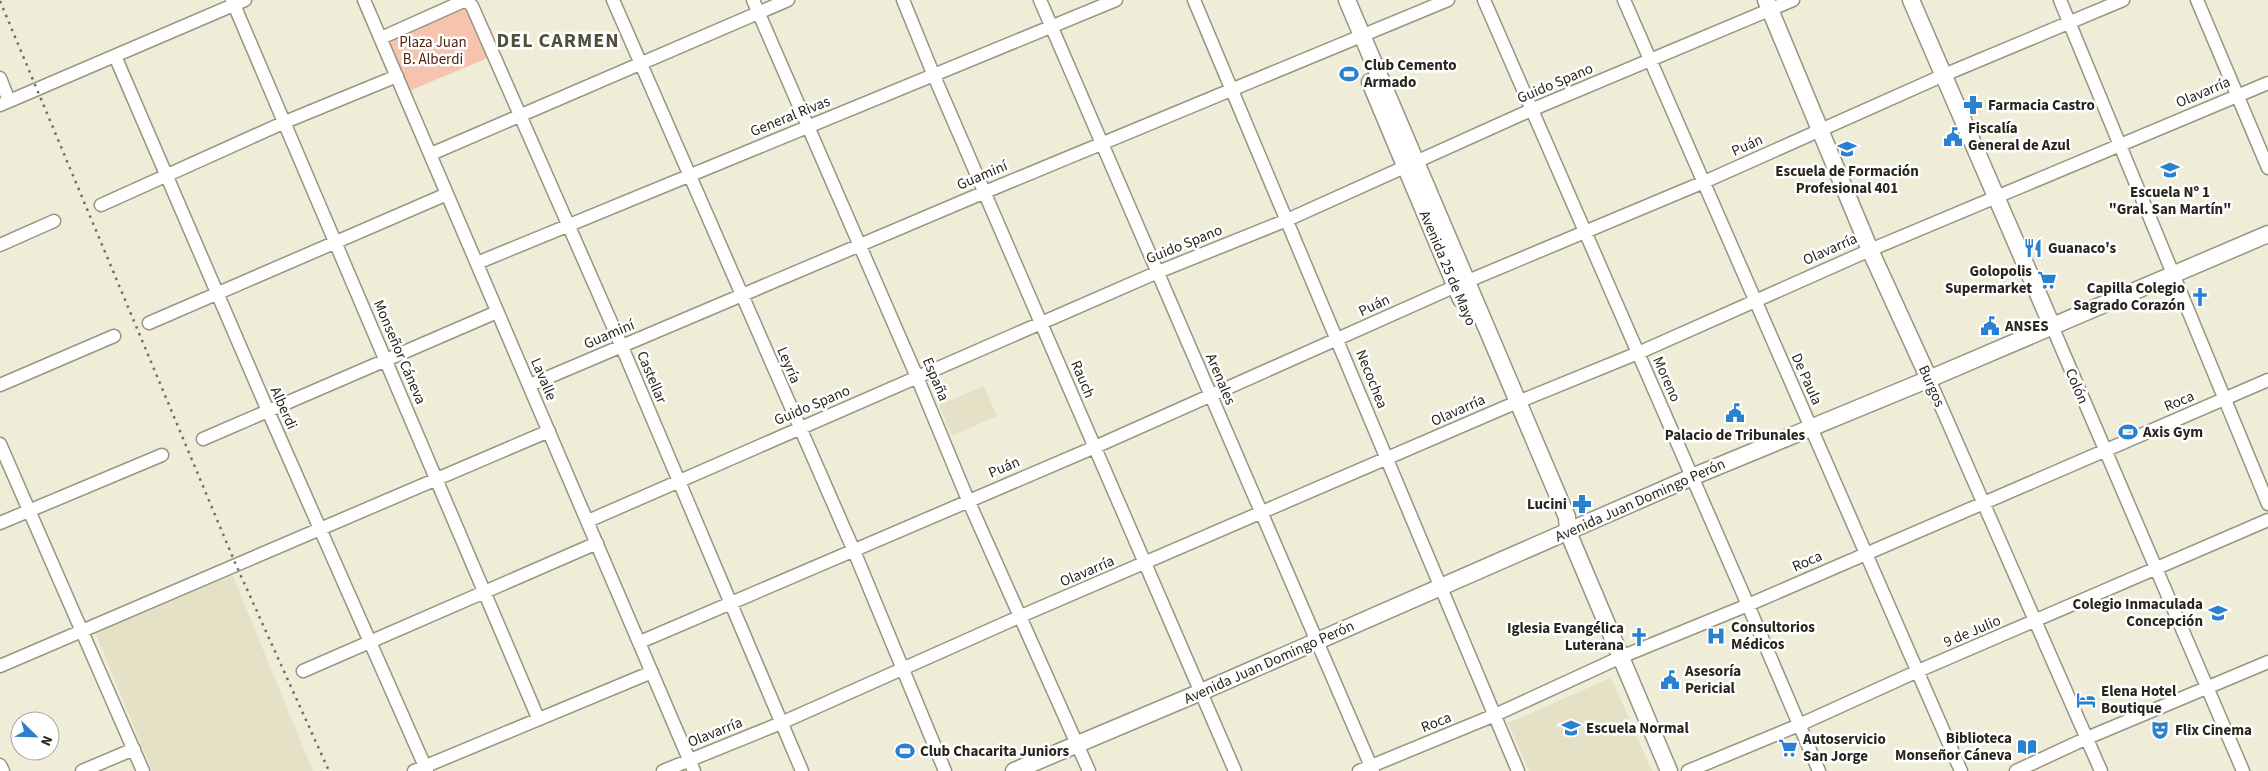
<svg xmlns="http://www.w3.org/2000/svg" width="2268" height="771" viewBox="0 0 2268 771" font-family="'Source Sans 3',sans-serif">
<rect width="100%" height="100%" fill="#efedd8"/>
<path fill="#e4e1c6" d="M984 386 997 416 952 436 939 405Z
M232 574 313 771H152L95 632Z
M1611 678 1652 771H1529L1508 723Z"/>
<path fill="#f7c3ae" d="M468 5 490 57 409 91 387 40Z"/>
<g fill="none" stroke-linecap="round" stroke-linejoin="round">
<g stroke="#979582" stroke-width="15">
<path id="minor" d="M232 0 538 718
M364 0 694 771
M466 0 472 6 622 347 802 771
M613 0 854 551 945 771
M753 0 917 377 968 500 1089 771
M903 0 934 76 1235 771
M1040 0 1373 771
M1194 0 1518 771
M1484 0 1748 605 1819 771
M1624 0 1961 771
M2060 0 2268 504
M2197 0 2268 168
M381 38 466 0
M115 56 268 411 427 771
M0 78 9 101
M0 105 245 0
M431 154 788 0
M101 205 285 122 397 76
M0 245 54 221
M477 263 1116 0
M149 323 447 194
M2052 326 2243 771
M1929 379 2101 771
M0 385 114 336
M530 385 985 192 1448 0
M203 439 497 312
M0 444 143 771
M588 521 1158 272 1287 220 1531 110 1793 0
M0 523 162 455
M640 642 1095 447 1456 286 1704 182 1944 75 2123 0
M0 666 549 431
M303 671 597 543
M0 765 3 771
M82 771 134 749
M414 771 652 672
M663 771 781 723 1021 616 1508 406 1638 353 1870 250 2268 83
M1359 771 1495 715 1621 657 1748 605 2268 380
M1688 771 1799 725 1918 671 2268 520
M2016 771 2087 738 2268 662"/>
</g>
<g stroke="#979582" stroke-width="19">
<path id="major" d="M1347 0 1567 517 1568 532 1669 771
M1766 0 1870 250 1929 379
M1911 0 2052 326
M1370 82 1461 299
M1014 771 1201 692 1692 477 1929 379 2268 234"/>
</g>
<use href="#minor" stroke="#fff" stroke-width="12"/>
<use href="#major" stroke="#fff" stroke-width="16"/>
<path stroke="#717063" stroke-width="2.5" stroke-dasharray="2.5 5" stroke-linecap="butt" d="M0 1 236 565 329 771"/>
</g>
<defs>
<g id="stadium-bare" transform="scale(1.5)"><path d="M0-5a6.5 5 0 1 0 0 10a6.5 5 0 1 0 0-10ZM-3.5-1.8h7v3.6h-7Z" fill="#2a81cf" stroke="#fff" stroke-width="2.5" paint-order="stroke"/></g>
<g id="pharmacy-bare" transform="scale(1.5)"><path d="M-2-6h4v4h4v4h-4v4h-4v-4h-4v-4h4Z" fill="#2a81cf" stroke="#fff" stroke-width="2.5" paint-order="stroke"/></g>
<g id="civic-bare" transform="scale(1.5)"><path d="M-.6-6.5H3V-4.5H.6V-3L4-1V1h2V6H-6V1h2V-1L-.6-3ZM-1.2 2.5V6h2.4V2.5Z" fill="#2a81cf" stroke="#fff" stroke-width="2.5" paint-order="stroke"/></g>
<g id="school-bare" transform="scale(1.5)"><path d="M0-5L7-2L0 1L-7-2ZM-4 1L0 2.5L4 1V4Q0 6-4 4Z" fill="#2a81cf" stroke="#fff" stroke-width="2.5" paint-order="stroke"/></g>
<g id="restaurant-bare" transform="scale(1.5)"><path d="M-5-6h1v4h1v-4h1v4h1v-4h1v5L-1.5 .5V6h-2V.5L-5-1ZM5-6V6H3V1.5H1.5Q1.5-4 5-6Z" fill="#2a81cf" stroke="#fff" stroke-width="2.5" paint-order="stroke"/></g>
<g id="supermarket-bare" transform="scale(1.5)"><path d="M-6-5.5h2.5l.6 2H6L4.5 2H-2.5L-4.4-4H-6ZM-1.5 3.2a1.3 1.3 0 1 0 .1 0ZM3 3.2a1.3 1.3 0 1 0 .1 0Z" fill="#2a81cf" stroke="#fff" stroke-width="2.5" paint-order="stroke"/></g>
<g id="church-bare" transform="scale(1.5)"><path d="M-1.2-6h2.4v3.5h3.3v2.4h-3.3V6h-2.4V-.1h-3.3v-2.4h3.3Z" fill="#2a81cf" stroke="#fff" stroke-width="2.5" paint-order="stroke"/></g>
<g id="hospital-bare" transform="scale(1.5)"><path d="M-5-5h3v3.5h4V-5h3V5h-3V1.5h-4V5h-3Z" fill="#2a81cf" stroke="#fff" stroke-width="2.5" paint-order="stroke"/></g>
<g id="hotel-bare" transform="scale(1.5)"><path d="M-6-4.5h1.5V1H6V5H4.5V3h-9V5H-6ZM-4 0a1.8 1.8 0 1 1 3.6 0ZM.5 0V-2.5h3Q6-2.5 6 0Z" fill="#2a81cf" stroke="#fff" stroke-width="2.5" paint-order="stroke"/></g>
<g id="theatre-bare" transform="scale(1.5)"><path d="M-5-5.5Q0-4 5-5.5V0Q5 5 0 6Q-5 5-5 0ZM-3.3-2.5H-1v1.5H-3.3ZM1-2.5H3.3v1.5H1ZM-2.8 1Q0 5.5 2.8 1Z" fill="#2a81cf" stroke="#fff" stroke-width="2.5" paint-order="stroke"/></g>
<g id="library-bare" transform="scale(1.5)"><path d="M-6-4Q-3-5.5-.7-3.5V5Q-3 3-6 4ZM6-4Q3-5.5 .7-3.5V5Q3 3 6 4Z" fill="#2a81cf" stroke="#fff" stroke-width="2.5" paint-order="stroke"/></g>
</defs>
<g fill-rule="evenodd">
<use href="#stadium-bare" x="1349" y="74"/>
<use href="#pharmacy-bare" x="1973" y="105"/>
<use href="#civic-bare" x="1953" y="137"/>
<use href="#school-bare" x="1847" y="149"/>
<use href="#school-bare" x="2170" y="170"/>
<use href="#restaurant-bare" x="2033" y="248"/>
<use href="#supermarket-bare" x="2047" y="280"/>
<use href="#church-bare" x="2200" y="297"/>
<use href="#civic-bare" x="1990" y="326"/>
<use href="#civic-bare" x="1735" y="413"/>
<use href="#stadium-bare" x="2128" y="432"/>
<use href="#pharmacy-bare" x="1582" y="504"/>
<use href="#school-bare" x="2218" y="613"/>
<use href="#hospital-bare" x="1716" y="636"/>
<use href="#church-bare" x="1639" y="637"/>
<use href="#civic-bare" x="1670" y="680"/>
<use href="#hotel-bare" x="2086" y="700"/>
<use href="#school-bare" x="1571" y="728"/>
<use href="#theatre-bare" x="2160" y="730"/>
<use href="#library-bare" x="2027" y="747"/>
<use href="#supermarket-bare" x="1788" y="748"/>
<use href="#stadium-bare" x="905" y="751"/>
</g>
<g text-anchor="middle" stroke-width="5" stroke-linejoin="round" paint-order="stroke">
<g font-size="15" fill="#4f220f" stroke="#fff">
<text x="433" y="47">Plaza Juan<tspan x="433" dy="17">B. Alberdi</tspan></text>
</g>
<g font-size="15" font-weight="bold" fill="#27261e" stroke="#fff" text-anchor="start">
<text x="1364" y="70">Club Cemento<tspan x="1364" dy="17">Armado</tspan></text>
<text x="1988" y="110">Farmacia Castro</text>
<text x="1968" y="133">Fiscalía<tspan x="1968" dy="17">General de Azul</tspan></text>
<text x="1847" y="176" text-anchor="middle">Escuela de Formación<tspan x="1847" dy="17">Profesional 401</tspan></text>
<text x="2170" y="197" text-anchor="middle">Escuela Nº 1<tspan x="2170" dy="17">"Gral. San Martín"</tspan></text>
<text x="2048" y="253">Guanaco's</text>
<text x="2032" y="276" text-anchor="end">Golopolis<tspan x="2032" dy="17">Supermarket</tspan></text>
<text x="2185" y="293" text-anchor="end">Capilla Colegio<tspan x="2185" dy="17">Sagrado Corazón</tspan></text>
<text x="2005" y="331">ANSES</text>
<text x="2143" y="437">Axis Gym</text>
<text x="1735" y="440" text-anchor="middle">Palacio de Tribunales</text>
<text x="1567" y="509" text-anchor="end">Lucini</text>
<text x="2203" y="609" text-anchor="end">Colegio Inmaculada<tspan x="2203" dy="17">Concepción</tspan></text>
<text x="1731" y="632">Consultorios<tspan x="1731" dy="17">Médicos</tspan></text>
<text x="1624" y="633" text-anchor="end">Iglesia Evangélica<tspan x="1624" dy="17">Luterana</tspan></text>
<text x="1685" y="676">Asesoría<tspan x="1685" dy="17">Pericial</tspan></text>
<text x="2101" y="696">Elena Hotel<tspan x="2101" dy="17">Boutique</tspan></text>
<text x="1586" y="733">Escuela Normal</text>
<text x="2175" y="735">Flix Cinema</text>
<text x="2012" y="743" text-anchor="end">Biblioteca<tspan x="2012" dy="17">Monseñor Cáneva</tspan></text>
<text x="1803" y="744">Autoservicio<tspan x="1803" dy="17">San Jorge</tspan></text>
<text x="920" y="756">Club Chacarita Juniors</text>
</g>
<g font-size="15" fill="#27261e" stroke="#fff">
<text transform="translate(1555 83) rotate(-23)" y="5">Guido Spano</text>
<text transform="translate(2203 92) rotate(-23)" y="5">Olavarría</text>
<text transform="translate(790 116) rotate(-22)" y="5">General Rivas</text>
<text transform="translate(1747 145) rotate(-24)" y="5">Puán</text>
<text transform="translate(982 175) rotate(-23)" y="5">Guaminí</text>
<text transform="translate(1184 244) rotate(-22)" y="5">Guido Spano</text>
<text transform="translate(1830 249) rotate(-24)" y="5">Olavarría</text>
<text transform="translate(1448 268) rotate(67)" y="5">Avenida 25 de Mayo</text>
<text transform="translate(1374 305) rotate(-25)" y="5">Puán</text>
<text transform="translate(609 334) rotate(-23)" y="5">Guaminí</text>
<text transform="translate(400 352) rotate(67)" y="5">Monseñor Cáneva</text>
<text transform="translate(789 365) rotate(67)" y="5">Leyría</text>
<text transform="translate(652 377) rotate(67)" y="5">Castellar</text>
<text transform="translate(544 379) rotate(67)" y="5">Lavalle</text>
<text transform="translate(936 379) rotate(67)" y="5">España</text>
<text transform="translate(1083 379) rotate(67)" y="5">Rauch</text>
<text transform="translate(1221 379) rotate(67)" y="5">Arenales</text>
<text transform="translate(1372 379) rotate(68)" y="5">Necochea</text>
<text transform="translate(1667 379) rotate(66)" y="5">Moreno</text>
<text transform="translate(1807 379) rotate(66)" y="5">De Paula</text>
<text transform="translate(1932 386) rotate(66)" y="5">Burgos</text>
<text transform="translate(2077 386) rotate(67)" y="5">Colón</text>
<text transform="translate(2179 401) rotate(-23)" y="5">Roca</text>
<text transform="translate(812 405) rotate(-23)" y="5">Guido Spano</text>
<text transform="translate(284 408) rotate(66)" y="5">Alberdi</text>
<text transform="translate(1458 410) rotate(-24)" y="5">Olavarría</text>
<text transform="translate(1004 467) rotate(-23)" y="5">Puán</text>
<text transform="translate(1640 500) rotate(-24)" y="5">Avenida Juan Domingo Perón</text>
<text transform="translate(1807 561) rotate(-24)" y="5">Roca</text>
<text transform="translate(1087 571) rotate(-23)" y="5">Olavarría</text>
<text transform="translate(1972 631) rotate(-23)" y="5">9 de Julio</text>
<text transform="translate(1269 662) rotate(-24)" y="5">Avenida Juan Domingo Perón</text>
<text transform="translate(1436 722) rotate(-22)" y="5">Roca</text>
<text transform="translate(715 732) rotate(-22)" y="5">Olavarría</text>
</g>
<g font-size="20" font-weight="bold" letter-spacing="1" fill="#504e3d" stroke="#fff">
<text x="558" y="47">DEL CARMEN</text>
</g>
</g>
<g transform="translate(35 736) rotate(113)"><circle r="24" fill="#ffffff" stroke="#a9a8a5"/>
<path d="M0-4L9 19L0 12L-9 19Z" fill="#2a81cf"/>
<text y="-8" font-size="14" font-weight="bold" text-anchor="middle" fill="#27261e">N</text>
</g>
</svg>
